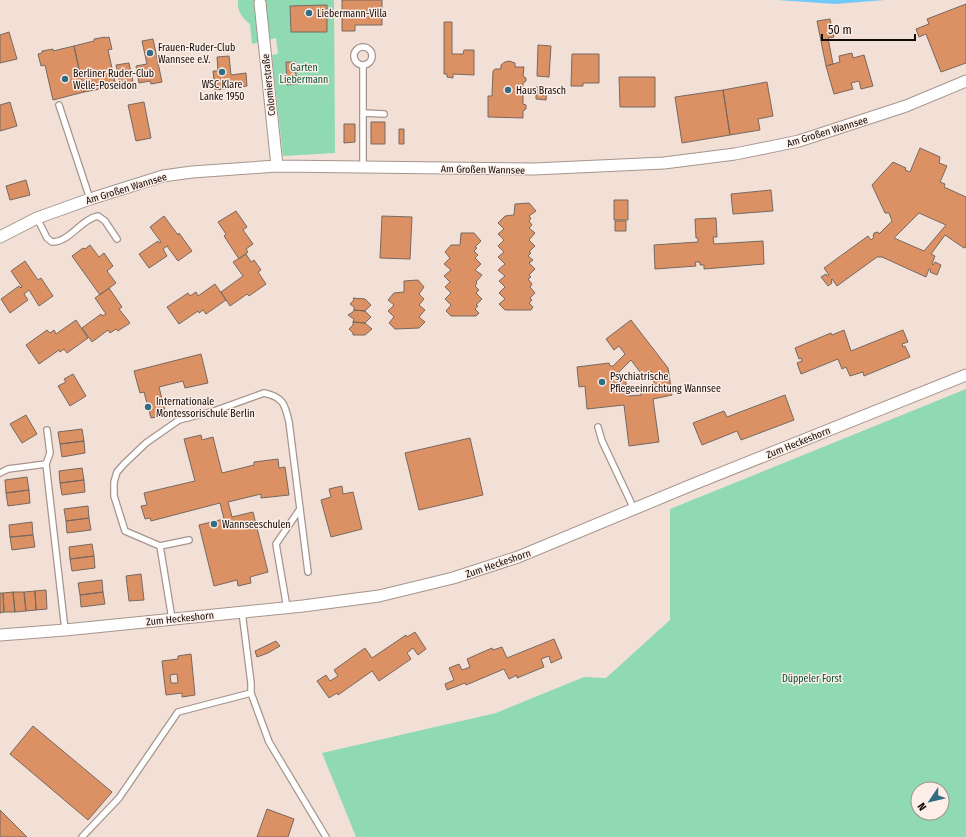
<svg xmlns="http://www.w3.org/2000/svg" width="966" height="837" viewBox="0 0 966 837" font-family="'Fira Sans Condensed',sans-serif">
<rect width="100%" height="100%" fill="#f2e0d7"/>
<path fill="#8fdab3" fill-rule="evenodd" d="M238 0H334L335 153 283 156 272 55 278 54 276 38 252 44 250 24C242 18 237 11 238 0Z
M966 389V837H356L322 753 496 713 584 677 606 678 670 620V509ZM918 789H942V813H918Z"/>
<path fill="#70caf9" d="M777 0H885L835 4Z"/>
<path fill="#dc9164" stroke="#77685f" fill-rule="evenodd" d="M342 0H382V25H355V31H342Z
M966 4V63L941 72 926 34 919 37 916 29 929 24 927 19Z
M327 5V32H291L290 6Z
M830 19 834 37 828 38 833 64 826 66 817 21Z
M444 22H452V54H463L464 50H474V75L453 74V78L447 77V74H444Z
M9 32 17 59 0 63V35Z
M105 37V38L109 37 112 49 108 50 116 86 84 92 74 46 94 41V39Z
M153 39 162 82 151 84 150 81 139 83 136 66 147 64 142 41Z
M538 45 551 46 549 77 537 76Z
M74 46 84 92 53 100 45 65 41 66 38 54 42 53V51L53 49V51Z
M852 53 853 58 864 55 873 86 861 89 859 81 851 83 853 89 834 94 826 66 840 62 839 56Z
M572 54H599V83H583V86H571Z
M229 56 231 75 246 73 247 86 215 90 213 71H218L217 57Z
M509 61 515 63V67H524L523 76 526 78V81L523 83V104L526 105V109L523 111V118L488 117V96H492L493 71 495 69H501V65L505 62Z
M286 62H296V84L287 85Z
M129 63 133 82 120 85 116 65Z
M619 77H655V107H620Z
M767 82 773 116 758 119 760 130 730 135 723 90Z
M536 87 547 88 546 100 536 99Z
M723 90 730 135 682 143 675 97Z
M10 102 17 126 0 131V105Z
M144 102 151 138 136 141 128 105Z
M371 122H385V144H371Z
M344 124H355V142L344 143Z
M399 129H404V144H399Z
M920 148 940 157 939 163 947 166 940 182 945 184 944 187 966 197V247L964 248 945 235 931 254 935 256 932 264 933 265 935 262 941 265 937 275 930 272 931 270 929 269 926 277 882 257H877L837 286 832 279 831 280 832 283 828 286 821 277 826 274 827 276 829 275 824 268 868 236 871 240 874 237 873 236 874 233 878 232 879 234 892 221 889 213H885L872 185 893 162 906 168 905 170 910 172ZM919 213 946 225 924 251 894 238Z
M26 180 30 195 10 200 6 186Z
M771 190 773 211 733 214 731 194Z
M614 200H628V220H614Z
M529 203 536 211 529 216 531 218 529 221 532 225 529 228 535 233 529 240 535 246 529 252 531 253 528 256 533 260 529 263 535 269 529 275 531 277 528 279 532 284 530 287 535 293 530 298 532 300 529 303 533 307 531 310H505L499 304 505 299 499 293 505 287 499 281 505 276 498 270 505 264 498 257 504 252 498 246 504 240 498 234 504 229 498 223 505 216 514 215 515 204Z
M236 211 247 227 243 230 253 244 246 249 248 252 239 259 224 236 226 234 218 222Z
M164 216 178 235 179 233 192 251 178 261 167 246 163 249 167 256 149 268 139 254 158 241 159 243 161 242 150 227Z
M382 216 412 217 410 259 380 258Z
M716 218 717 237H713L714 244 763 241 764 264 704 269V265H700V262H695L696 266 655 269 654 245 698 242V238H696L695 219Z
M615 221H626V231H615Z
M461 233H474L481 241 475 247 477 248 474 251 478 255 475 258 481 264 475 270 482 275 476 282 477 283 475 286 479 290 476 293 482 299 476 305 478 306 475 309 479 313 476 316H451L446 311 451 305 445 299 451 293 445 287 450 282 444 276 451 270 444 264 450 258 445 252 451 245H460Z
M90 245 99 257 104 253 113 266 107 271 116 283 100 295 72 256 83 248 85 249Z
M246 254 251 262 254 260 261 270 258 272 266 284 249 296 247 294 230 306 221 292 243 276 233 262Z
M25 261 38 280 41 278 53 296 39 306 29 290 24 294 28 300 10 313 1 299 19 286 21 288 22 287 11 271Z
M418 280 424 287 419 294 424 299 419 305 425 310 419 317 425 322 419 328 395 329 389 323 394 317 388 311 394 305 388 300 394 293 404 292V281Z
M215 284 226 300 206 314 203 310 199 313 198 311 179 324 167 307 188 293 190 296 196 292 198 296Z
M109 288 122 307 119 309 130 323 118 331 116 329 110 333 108 330 92 342 82 328 101 314 102 316 106 314 95 298Z
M353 298 365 299 371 305 365 311 354 310V307L350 304 354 300Z
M354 310 365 311 371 317 365 323 353 322 354 319 348 315 353 312Z
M76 320 88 338 67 353 64 349 60 352 59 350 39 364 26 345 47 330 50 333 54 330 56 334Z
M631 320 668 368 672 395 653 399 659 442 629 446 624 405 587 409 585 386 579 387 577 367 609 363 610 366H613L625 354 619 346 614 350 606 339ZM631 360 644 377 651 371 653 374 654 386 640 389 641 395 628 396 625 377 619 378V372Z
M353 322 365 323 372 329 365 335H353V333L349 329 353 325Z
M844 330 851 351 903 330 908 342 902 344 903 347 905 346 910 357 864 376 863 372 850 376 846 367 842 369 838 359 801 374 797 363 802 361 801 358 799 359 795 348 831 333 832 335Z
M201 354 208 383 185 388 183 381 159 387 166 415 151 418 144 392 140 393 134 371Z
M73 374 86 396 70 406 58 386 66 382 64 379Z
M785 395 794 420 741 440 737 431 702 445 693 423 724 411 727 417Z
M26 415 37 434 22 443 10 424Z
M82 429 84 441 60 444 58 432Z
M201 435 202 440 213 437 222 473 254 465V462L278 459 279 468 285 467 289 495 261 498V494L228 502 232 517 253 512 268 572 250 577 251 583 238 586 237 580 214 586 199 525 224 519 220 503 151 521 150 518 145 519 141 506 147 505 144 493 195 481 184 439Z
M470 438 483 495 419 510 405 453Z
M84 441 85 453 62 457 60 444Z
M82 468 84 480 60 483 59 471Z
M27 477 29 490 6 493 5 480Z
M84 480 85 492 62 495 60 483Z
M342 486 343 494 353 492 362 529 331 537 321 500 331 497 329 489Z
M29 490 30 503 8 506 6 493Z
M88 506 89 518 66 521 64 509Z
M89 518 91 530 67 533 66 521Z
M32 522 33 535 10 537 9 525Z
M33 535 35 547 12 550 10 537Z
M92 544 94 556 70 559 69 547Z
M94 556 95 568 72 571 70 559Z
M141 574 144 600 129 601 126 576Z
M102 580 103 592 80 595 78 583Z
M46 590 47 609 36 610 35 591Z
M35 591 36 610 26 611 24 592Z
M13 592H24L26 611 15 612Z
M13 592 15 612H4L3 593Z
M103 592 105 604 81 607 80 595Z
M0 593H3L4 612 0 613Z
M415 632 426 649 418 655 413 648 407 653 411 659 379 681 372 671 338 695 337 693 329 698 317 681 326 675 330 681 338 676 334 670 365 648 372 658 406 635 407 637Z
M554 639 562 658 551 663 549 656 541 659 544 667 517 678V675L509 679 504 669 466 685 465 683 447 690 445 684 454 680 449 668 459 664 462 670 470 667 467 659 492 648 493 650 502 647 507 658Z
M276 641 280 646 268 653 257 657 255 651Z
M191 654 195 695 182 697V693L166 695 162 661 178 659V656ZM177 674 178 683H171L170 675Z
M33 726 112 792 88 820 10 754Z
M267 809 294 819 288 837H257Z
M0 810 27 837H0Z"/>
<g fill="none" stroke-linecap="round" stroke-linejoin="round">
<g stroke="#a6958d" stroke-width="8">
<path id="lane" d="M354 56a9 9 0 1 1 18 0a9 9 0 1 1-18 0Z
M363 65V168
M59 105 90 199
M363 113 384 114
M37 218 47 238 52 242C70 242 81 219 98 216L105 221 117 239
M598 427 602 441 634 509
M47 430 50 453 46 464 65 630
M0 473 8 469 46 464
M160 546 125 531 114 496V482L117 472 124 464 146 443 179 420 214 411 264 393C283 397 285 404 289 422L308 572
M287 608 276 544 300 509
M242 612 251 683V693
M172 619 160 546 189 540
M82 837 119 798 178 712 251 693 269 742 326 837"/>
</g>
<g stroke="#a6958d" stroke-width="13">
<path id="street" d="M260 3 277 166
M0 237 37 218 90 199 163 176 192 172 277 166 534 169 664 163 735 154 799 141 906 106 966 81
M0 635 65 630 303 606 379 596 453 578 518 557 694 484 966 375"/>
</g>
<use href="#lane" stroke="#fff" stroke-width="5.5"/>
<use href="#street" stroke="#fff" stroke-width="11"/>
</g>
<g fill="#316e85" stroke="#fdeee7" stroke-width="1.5">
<circle cx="309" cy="13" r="4"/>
<circle cx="150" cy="53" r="4"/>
<circle cx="222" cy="72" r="4"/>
<circle cx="65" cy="79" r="4"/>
<circle cx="508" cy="90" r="4"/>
<circle cx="602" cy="382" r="4"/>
<circle cx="148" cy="407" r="4"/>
<circle cx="214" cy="524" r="4"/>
</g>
<g text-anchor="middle" stroke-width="3" stroke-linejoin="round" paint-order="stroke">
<g font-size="10" fill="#100a07" stroke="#fdeee7" text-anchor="start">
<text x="317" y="17">Liebermann-Villa</text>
<text x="158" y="51">Frauen-Ruder-Club<tspan x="158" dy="12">Wannsee e.V.</tspan></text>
<text x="73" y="77">Berliner Ruder-Club<tspan x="73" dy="12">Welle-Poseidon</tspan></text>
<text x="222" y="88" text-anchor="middle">WSC Klare<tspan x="222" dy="12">Lanke 1950</tspan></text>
<text x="516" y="94">Haus Brasch</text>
<text x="610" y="380">Psychiatrische<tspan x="610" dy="12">Pflegeeinrichtung Wannsee</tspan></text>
<text x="156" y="405">Internationale<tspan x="156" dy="12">Montessorischule Berlin</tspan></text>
<text x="222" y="528">Wannseeschulen</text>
</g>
<g font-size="10" fill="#065134" stroke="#fdeee7">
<text x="304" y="71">Garten<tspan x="304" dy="12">Liebermann</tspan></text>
<text x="812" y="682">Düppeler Forst</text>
</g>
<g font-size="10" fill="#100a07" stroke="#fdeee7">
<text transform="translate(268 85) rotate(-96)" y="4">Colomierstraße</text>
<text transform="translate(827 131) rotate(-17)" y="4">Am Großen Wannsee</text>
<text transform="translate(483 169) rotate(1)" y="4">Am Großen Wannsee</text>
<text transform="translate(126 188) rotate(-17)" y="4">Am Großen Wannsee</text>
<text transform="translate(798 442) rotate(-22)" y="4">Zum Heckeshorn</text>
<text transform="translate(498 563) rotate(-19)" y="4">Zum Heckeshorn</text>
<text transform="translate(180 618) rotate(-6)" y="4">Zum Heckeshorn</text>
</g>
</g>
<g transform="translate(930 801) rotate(235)"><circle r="19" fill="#fdeee7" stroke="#9e938d"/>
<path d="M0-3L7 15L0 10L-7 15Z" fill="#316e85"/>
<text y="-6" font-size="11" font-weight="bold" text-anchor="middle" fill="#100a07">N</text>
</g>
<path d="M822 34v6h93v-6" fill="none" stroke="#100a07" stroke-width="2"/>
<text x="828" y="34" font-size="12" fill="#100a07" stroke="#fdeee7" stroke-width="3" paint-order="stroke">50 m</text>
</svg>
